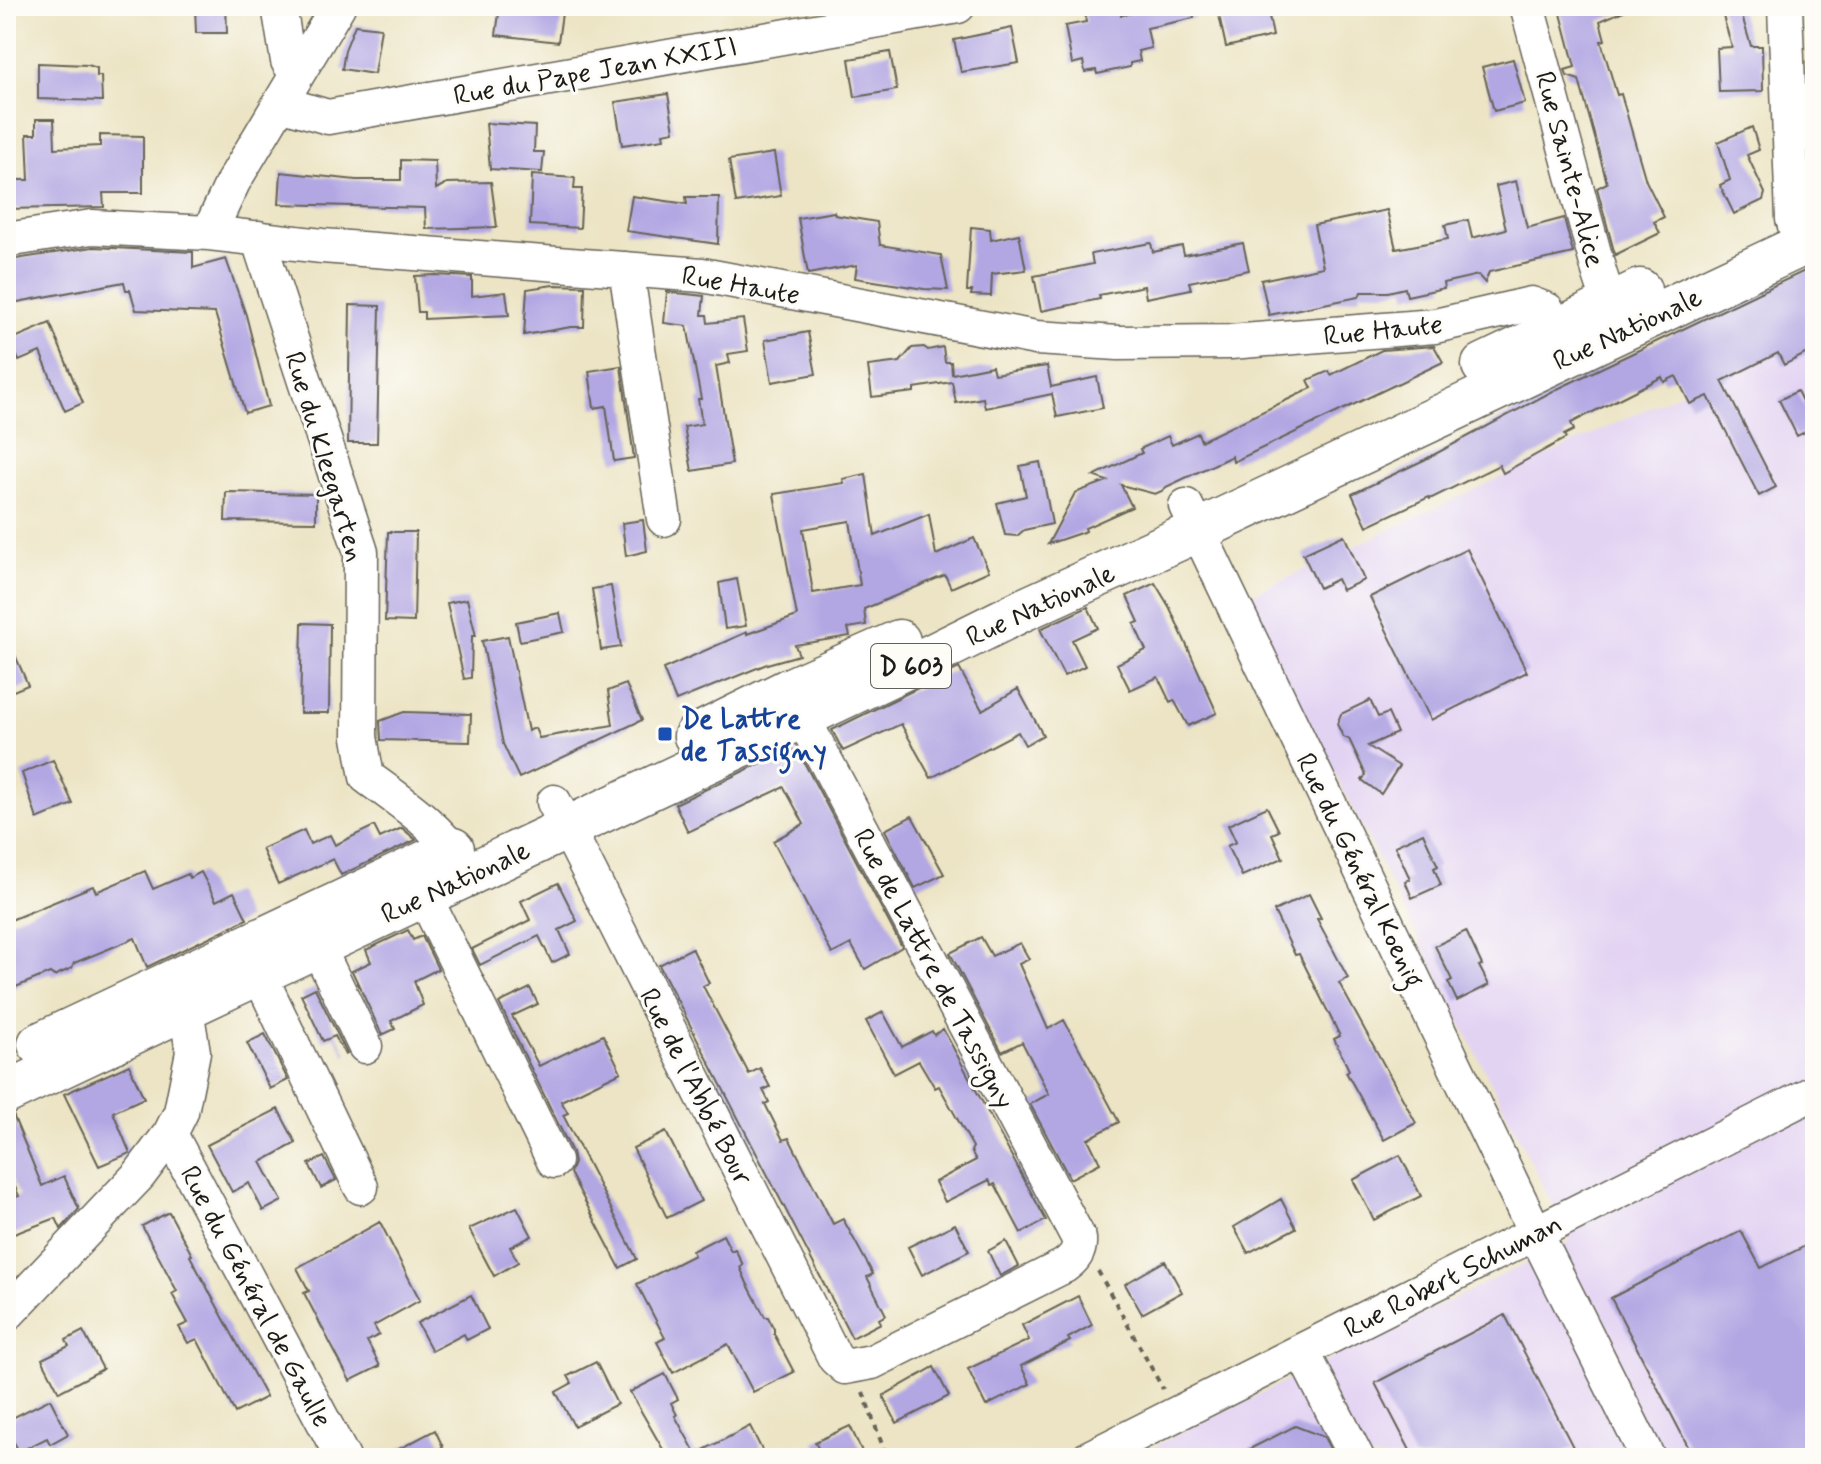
<svg xmlns="http://www.w3.org/2000/svg" width="1821" height="1464" viewBox="0 0 1821 1464" font-family="Mynerve,sans-serif">
<rect width="100%" height="100%" fill="#fdfcf7"/>
<filter id="ink" filterUnits="userSpaceOnUse"><feTurbulence type="fractalNoise" baseFrequency=".0125" numOctaves="2"/><feDisplacementMap in="SourceGraphic" scale="16" xChannelSelector="R" yChannelSelector="G"/><feConvolveMatrix kernelMatrix="1 2 1 2 8 2 1 2 1" color-interpolation-filters="sRGB"/></filter>
<filter id="wash" filterUnits="userSpaceOnUse"><feTurbulence type="fractalNoise" baseFrequency=".006" numOctaves="4" result="noise"/><feDisplacementMap in="SourceGraphic" scale="32" xChannelSelector="R" yChannelSelector="G"/><feGaussianBlur stdDeviation="1.8" result="paint"/><feColorMatrix in="noise" values="0 0 0 0 0 0 0 0 0 0 0 0 0 0 0 0 0 1.4 0 .05"/><feComposite in="paint" operator="in"/></filter>
<g filter="url(#wash)">
<rect width="100%" height="100%" fill="#ece4c4"/>
<path fill="#e3d3f3" d="M1815 330V1458H1130L1571 1241 1246 597Z"/>
<g id="blocks">
<path fill="#b3a7e3" fill-rule="evenodd" d="M195 6H226L227 33H196Z
M500 6H563L558 42 496 35Z
M1109 6H1118L1121 15 1169 6H1192L1194 18 1147 28 1151 48 1138 51 1140 61 1130 63V67L1097 74 1096 70 1085 72 1083 61 1072 64 1065 26 1086 22 1084 11Z
M1217 6H1267L1273 36 1226 47Z
M1559 6H1635L1600 21 1605 40 1601 41 1617 95 1621 94 1646 181 1664 217 1654 222 1660 233 1615 255 1597 188 1607 183 1595 138 1579 80 1567 76 1565 70 1575 67Z
M1720 6H1739L1751 46H1762L1763 91 1719 92 1717 48 1732 47Z
M355 25 381 28 374 74 342 69 345 50Z
M1012 28 1019 63 961 72 954 40Z
M890 52 897 90 855 97 849 59Z
M1513 59 1525 103 1494 111 1482 67Z
M38 63 88 65 97 68V76H101L102 101 38 99Z
M668 94 674 131 663 133 664 139 622 145 615 102Z
M36 119H54L55 148 100 146V135L143 136V193H103L104 207 6 209V180H29L27 134H36Z
M486 123 535 126 534 152H544L542 172 490 169Z
M1752 127 1759 150 1747 155 1765 193 1763 200 1734 214 1720 185 1730 180 1718 142Z
M774 153 781 196 736 203 729 160Z
M401 160 435 161 436 189 447 183 491 182 497 227 426 229 425 208 279 204 281 172 356 180H401Z
M532 175 575 178 574 189H582L580 228 530 225Z
M1516 181 1527 228 1564 218 1573 253 1489 272 1485 283 1478 275 1443 283 1444 288 1407 296 1405 288 1388 292H1361L1359 297 1269 315 1261 280 1323 267 1314 225 1387 210 1396 249 1448 239 1445 225 1468 220 1472 238 1506 229 1496 186Z
M632 196 687 204 686 197H719L718 244 626 231Z
M834 212 835 215 877 222 880 245 941 255 948 290 924 289 855 278 857 265 808 274 798 218Z
M971 227 990 229 991 240 1019 234 1026 270 992 274 991 296 971 295 972 291H967Z
M1151 243 1153 252 1182 246 1184 255 1243 243 1249 270 1189 282 1191 289 1146 298 1144 286 1099 295 1100 299 1041 311 1034 276 1093 264 1091 254Z
M93 247 193 252V268L226 259 246 315 269 406 245 413 215 313 136 310 130 290H126L124 282 12 303 11 298 6 299V263L9 262V260Z
M1815 266V349L1784 365 1778 353 1722 381 1776 487 1759 496 1708 396 1690 404 1676 376 1664 382 1662 377 1571 423 1574 430 1564 435 1566 438 1503 473 1499 465 1430 499 1429 497 1367 526 1352 494 1424 460 1551 392Z
M435 275 472 277V296L506 292 509 315 424 319V312H418L415 276Z
M553 285 585 286 584 327H571L524 335 527 289Z
M667 292 704 296 702 315H707L708 323 743 319 748 351 728 354 730 363 716 366 732 464 692 471 684 427 702 424 698 399H701L687 326 664 323Z
M350 305 380 306 377 443H348Z
M50 323 83 403 65 411 40 352 19 361 10 340Z
M808 332 816 374 772 382 765 340Z
M1434 346 1443 362 1233 462 1232 456 1166 487 1164 490 1155 494 1121 485 1132 507 1085 528 1086 531 1048 544 1075 493 1107 481 1093 476 1142 453 1140 449 1168 436 1172 445 1198 433 1201 441 1312 388 1308 380 1329 371 1331 375 1382 350Z
M924 347 928 350 943 347 945 362H951L952 374 992 366 994 374 1047 366 1051 387 1097 377 1103 408 1057 417 1052 394 985 408 983 398 956 403 952 382 914 388V392L872 397 868 366 900 362 912 348Z
M621 366 634 458 614 461 606 406 594 408 589 371Z
M1797 391 1815 427 1797 436 1779 400Z
M1040 462 1052 524 1024 530 1017 536 1005 535 997 503 1026 496 1020 466Z
M866 474 875 536 929 514 936 555 974 538 989 571 951 588 945 575 864 609 866 625 848 628 850 636 795 645 799 655 767 664 676 701 663 669 747 632V634L797 616 774 494 844 483 843 479ZM850 521 860 585 813 593 803 529Z
M226 492 316 494V522L225 521Z
M643 520 647 551 626 556 622 523Z
M388 532H416L414 622 385 621Z
M1344 535 1364 580 1342 590 1337 579 1319 588 1303 554Z
M1467 549 1527 672 1431 720 1370 597Z
M737 579 746 626 725 629 719 583Z
M1155 583 1170 608 1217 713 1188 726 1174 700 1170 702 1158 677 1130 690 1117 664 1146 650 1134 624 1139 622 1127 596Z
M611 586 621 647 601 650 592 589Z
M467 599 476 636H472L471 678 464 679 447 603Z
M1088 607 1098 628 1072 640 1085 666 1064 676 1040 629Z
M560 613 564 632 520 641 516 622Z
M302 623 330 624 329 713H300Z
M6 634 28 685 6 694Z
M508 636 528 731 535 728 539 738 613 725 608 691 626 684 642 720 519 778 503 744 482 641Z
M959 668 982 710 1018 689 1043 735 1025 745 1018 732 931 778 901 724 843 751 832 730Z
M1370 700 1378 717 1388 713 1397 733 1368 746 1399 766 1381 794 1362 780 1366 775 1349 739 1343 737 1337 724 1341 714Z
M404 712 471 714 470 742 381 740 380 721Z
M790 749 799 753 902 947 865 969 851 944 832 954 773 841 804 824 784 787 688 832 675 804Z
M53 760 73 804 37 819 22 773Z
M1267 807 1279 831 1272 834 1283 858 1242 876 1227 846 1236 842 1228 825Z
M912 816 944 874 915 888 885 830Z
M374 826 380 838 402 828 416 840 341 875 333 859 278 884 262 849 304 830 310 844 330 835 335 845Z
M1423 833 1438 866 1434 868 1441 885 1412 898 1405 881 1410 879 1395 846Z
M145 871 153 889 188 874 190 878 201 872 216 901 234 892 247 919 147 967 135 938 74 963 72 968 54 976 50 973 6 991V922L93 886 96 892Z
M558 883 577 921 559 930 570 954 552 963 539 936 480 965 472 949 530 920 521 901Z
M1309 894 1321 918 1317 919 1348 978 1339 983 1416 1123 1384 1140 1346 1072 1349 1070 1334 1039 1340 1036 1299 954 1295 955 1274 911Z
M408 930 413 940 422 936 438 969 414 981 423 1005 391 1021 395 1029 382 1035 352 971 371 962 366 950Z
M1466 931 1482 965 1479 966 1489 985 1457 1001 1448 982 1452 980 1435 946Z
M981 937 992 956 1020 943 1029 959 1019 964 1048 1029 1064 1020 1119 1122 1088 1139 1100 1163 1070 1179 1030 1104 1049 1094 1022 1042 1002 1052 950 953Z
M692 948 709 983 703 986 749 1074 760 1068 770 1087 763 1090 769 1102 765 1104 783 1140 789 1138 833 1224 843 1219 873 1274 867 1277 886 1315 879 1319 881 1323 852 1338 659 965Z
M315 988 347 1054 345 1055 335 1036 323 1041 301 995Z
M530 988 538 1004 512 1016 539 1066 603 1035 621 1072 561 1101 568 1113 563 1115 637 1259 620 1268 570 1173 574 1163 572 1152 499 1003Z
M883 1012 902 1047 932 1031 934 1035 943 1029 1046 1220 1021 1233 995 1184 992 1185 989 1180 945 1202 935 1182 976 1160 971 1151 973 1147 939 1086 935 1088 919 1061 894 1074 866 1021Z
M265 1034 288 1080 270 1089 247 1043Z
M129 1065 144 1098 113 1112 130 1153 99 1166 64 1094Z
M278 1109 296 1143 261 1162 282 1201 263 1211 249 1183 232 1192 207 1145Z
M13 1115 42 1186 64 1176 79 1209 61 1229 56 1218 6 1237V1201L19 1196 6 1166V1117Z
M666 1132 701 1201 667 1218 633 1148Z
M1400 1155 1421 1196 1374 1220 1353 1180Z
M324 1157 336 1180 321 1188 309 1164Z
M1281 1199 1296 1228 1248 1253 1234 1227Z
M517 1207 532 1236 510 1247 518 1262 494 1276 469 1229Z
M169 1212 192 1255 190 1256 266 1397 235 1413 197 1339 188 1343 179 1327 188 1323 172 1294 177 1291 142 1226Z
M380 1222 420 1300 374 1326 379 1335 367 1341 380 1366 350 1381 304 1293 309 1291 297 1268Z
M955 1224 969 1251 922 1275 908 1247Z
M1741 1231 1761 1268 1815 1241V1458H1694L1611 1298Z
M723 1235 731 1251 735 1249 743 1265 740 1267 747 1283 765 1317H768L774 1329V1334L794 1372 753 1392 728 1344 673 1373 657 1342 665 1338 637 1284 694 1255 692 1251Z
M1006 1241 1019 1266 1000 1276 988 1251Z
M1165 1261 1182 1292 1142 1314 1125 1284Z
M471 1295 488 1329 467 1340 464 1334 432 1351 417 1323Z
M1078 1296 1092 1325 1068 1338 1070 1341 1021 1366 1030 1384 986 1406 968 1369 1029 1340 1022 1325Z
M1505 1315 1573 1447 1551 1458H1414L1375 1383Z
M83 1331 103 1369 59 1392 42 1359 69 1346 66 1340Z
M596 1362 617 1404 574 1426 556 1392 572 1383 568 1376Z
M934 1367 949 1396 897 1423 883 1396Z
M665 1374 678 1399 671 1403 677 1415 675 1416 696 1454 750 1426 766 1458H668L630 1392Z
M50 1399 68 1434 50 1444 47 1438 19 1452 6 1427V1421Z
M850 1426 865 1458H823L815 1442Z
M1295 1426 1324 1437 1335 1458H1232Z
M435 1430 443 1447 421 1458H382Z"/>
</g>
</g>
<g filter="url(#ink)">
<use href="#blocks" fill-opacity="0" stroke="#656257" stroke-width="2"/>
<g fill="none" stroke-linecap="round" stroke-linejoin="round">
<g stroke="#656257" stroke-width="37">
<path id="minor" d="M279 6 288 61 297 74
M1527 6 1600 275 1618 329
M1785 6 1793 219 1801 246
M280 103 328 117 958 6
M209 233 233 182 338 6
M258 238 361 552 360 737 367 777C405 804 441 829 467 869
M6 240 92 227 209 233 322 246 702 275 1036 338 1118 343 1230 342 1435 326 1531 304 1547 310 1568 351
M626 269 664 519
M1186 506 1535 1232 1648 1458
M554 802 835 1358 845 1367 872 1362 1064 1266C1074 1259 1080 1252 1079 1239L790 694
M413 873 554 1161
M306 922 365 1046
M249 953 361 1187
M170 1134 343 1458
M6 1315 139 1175 170 1134 181 1112 193 1052 186 1009 179 986
M1302 1351 1357 1458
M1089 1458 1815 1092"/>
</g>
<g stroke="#656257" stroke-width="45">
<path id="major" d="M1483 365 1640 290
M695 736 788 690 899 641
M39 1044 453 849
M6 1093 902 670 1025 609 1197 531 1815 239"/>
</g>
<path stroke="#656257" stroke-width="4" stroke-dasharray="6 6" stroke-linecap="butt" d="M1098 1271 1163 1389
M863 1392 887 1458"/>
<use href="#minor" stroke="#fff" stroke-width="34"/>
<use href="#major" stroke="#fff" stroke-width="42"/>
</g>
</g>
<rect fill="#1a4fb4" stroke="#fdfcf7" stroke-width="3" x="657" y="726" width="16" height="16" rx="4"/>
<g text-anchor="middle" stroke-width="6" stroke-linejoin="round" paint-order="stroke">
<rect fill="#fdfcf7" stroke="#605f5e" stroke-width="2" x="871" y="644" width="80" height="44" rx="6"/>
<g font-size="26" font-weight="bold" fill="#1c1c1c">
<text x="911" y="675">D 603</text>
</g>
<g font-size="28" fill="#1c1c1c" stroke="#fdfcf7">
<text transform="translate(595 70) rotate(-10)" y="10">Rue du Pape Jean XXIII</text>
<text transform="translate(1571 169) rotate(75)" y="10">Rue Sainte-Alice</text>
<text transform="translate(741 284) rotate(10)" y="10">Rue Haute</text>
<text transform="translate(1627 328) rotate(-25)" y="10">Rue Nationale</text>
<text transform="translate(1383 329) rotate(-6)" y="10">Rue Haute</text>
<text transform="translate(326 456) rotate(73)" y="10">Rue du Kleegarten</text>
<text transform="translate(1040 604) rotate(-25)" y="10">Rue Nationale</text>
<text transform="translate(1361 870) rotate(64)" y="10">Rue du Général Koenig</text>
<text transform="translate(455 881) rotate(-25)" y="10">Rue Nationale</text>
<text transform="translate(935 968) rotate(62)" y="10">Rue de Lattre de Tassigny</text>
<text transform="translate(697 1086) rotate(63)" y="10">Rue de l'Abbé Bour</text>
<text transform="translate(1452 1275) rotate(-27)" y="10">Rue Robert Schuman</text>
<text transform="translate(257 1296) rotate(62)" y="10">Rue du Général de Gaulle</text>
</g>
<g font-size="28" font-weight="bold" fill="#164399" stroke="#fdfcf7" text-anchor="start">
<text x="681" y="728">De Lattre<tspan x="681" dy="32">de Tassigny</tspan></text>
</g>
</g>
<rect width="1821" height="1464" fill="none" stroke="#fdfcf7" stroke-width="32"/>
</svg>
